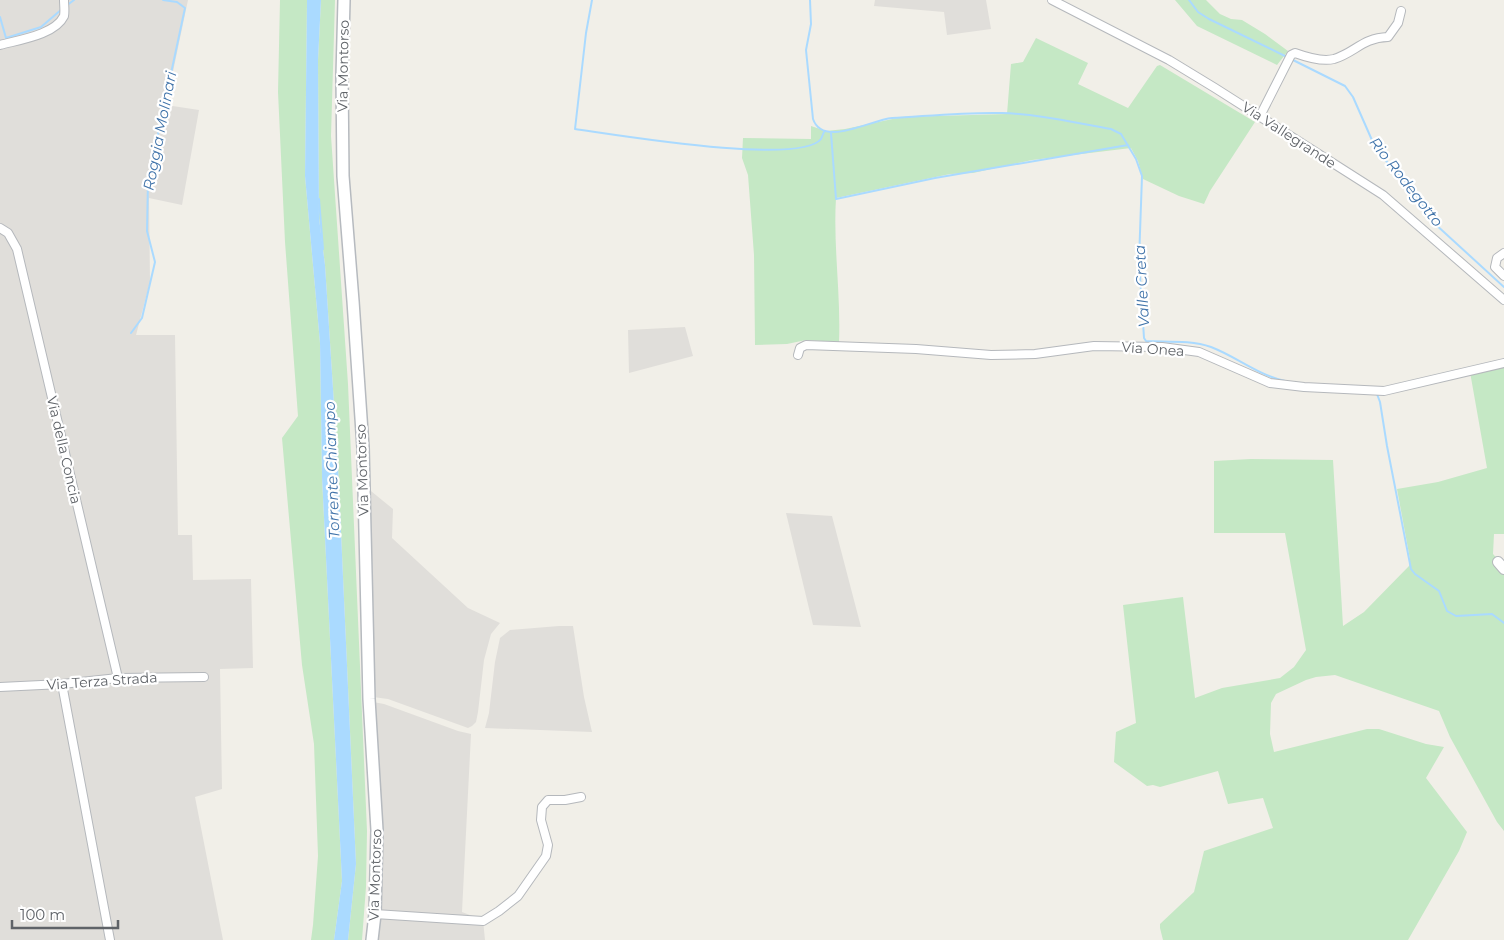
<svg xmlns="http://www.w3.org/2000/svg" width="1504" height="940" viewBox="0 0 1504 940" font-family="Montserrat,sans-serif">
<rect width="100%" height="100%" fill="#f1efe8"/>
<path fill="#e0deda" d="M0 0H188L166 105 199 110 182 205 149 198 150 282 136 335H175L178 535H192L193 580 251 579 253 668 220 669 222 789 195 797 223 940H0Z
M875 0H986L991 29 947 35 944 12 874 6Z
M685 327 693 356 629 373 628 330Z
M366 487 393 509 392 538 468 608 500 623 491 634 484 660 478 712 476 722 472 726 468 728 388 699 373 697Z
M786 513 832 516 861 627 813 625Z
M559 626H573L584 697 592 732 485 728 489 713 495 662 500 638 510 630Z
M373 702 384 704 458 731 471 734 462 912 483 920 485 940H376Z"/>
<path fill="#c5e8c5" d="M280 0H307L305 176 320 343 322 477 342 881 334 940H311L313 925 318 856 314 744 302 665 282 438 298 416 285 242 278 92Z
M321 0H335L331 136 348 384 367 831 366 887 362 940H348L356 864 338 466 325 265 319 218 318 60Z
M1175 0H1206L1220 14 1231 19 1242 20 1265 34 1288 51 1277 65 1197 26Z
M1036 38 1088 63 1078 84 1128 108 1157 66 1160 65 1255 122 1210 191 1204 204 1179 196 1143 179 1138 161 1131 148 1032 160 973 173 950 174 836 198C833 246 841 294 839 342L806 340 787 344 755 345 754 255 748 175 742 158 743 138 811 139V126L826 131 845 129 902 117 1007 114 1011 64 1023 62Z
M1504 363V534H1494L1493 554 1504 566V831L1497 822 1450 737 1439 711 1335 675 1316 677 1306 680 1276 694 1271 703 1270 734 1274 752 1367 729H1379L1426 744 1444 747 1426 778 1467 832 1459 851 1408 940H1163L1160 928V924L1194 892 1204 851 1273 828 1263 798 1228 804 1218 771 1160 787 1153 785 1147 786 1114 762 1116 732 1136 723 1123 605 1183 597 1195 698 1222 688 1280 678 1294 667 1306 650 1285 533H1214V461L1251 459 1333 460 1343 626 1364 612 1409 566 1410 559 1397 489 1438 482 1487 468 1470 372Z"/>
<path fill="#aadaff" d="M307 0H321L318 60 319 218 325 265 338 466 356 864 348 940H334L342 881 322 477 320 343 305 176Z"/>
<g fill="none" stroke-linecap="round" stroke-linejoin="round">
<path stroke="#aadaff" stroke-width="2" d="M592 0 586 33 575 129C612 134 800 166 821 139 822 137 823 134 824 132
M810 0 811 24 806 50 813 119C823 148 870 120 892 118 928 116 965 112 1002 113 1038 114 1076 123 1111 129L1121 134 1136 159 1142 176 1139 261 1144 338 1146 341C1167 342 1191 340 1211 347 1237 357 1258 375 1285 381
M1189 0 1198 12 1209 19 1287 57
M66 6 74 0
M0 17 6 38 41 27 62 9
M1291 59 1345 86 1353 97 1375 147 1392 168 1410 186 1434 223 1504 287
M831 133 836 199 935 178 1128 145
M319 199 323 249
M131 333 142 318 155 262 147 231 148 181 185 8 177 2 163 0
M1377 394 1380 402 1387 446 1411 569 1415 574 1439 591 1447 611 1456 616 1492 614 1504 623"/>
<g stroke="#b5b8bc" stroke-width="10">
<path id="minor" d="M1052 0 1169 60 1215 88 1383 195 1504 300
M0 45C18 40 55 35 64 16 65 11 64 5 64 0
M1260 116 1291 55 1295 53C1306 57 1322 62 1334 59 1356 52 1362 38 1388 37L1398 23 1401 11
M0 228 8 233 17 249 118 678
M1504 253 1497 258 1495 267 1504 276
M798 355 800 348 806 345 916 349 991 355 1035 354 1094 346 1162 347 1199 352 1270 383 1304 387 1384 391 1504 363
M62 684 110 940
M0 687 62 684 118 678 204 677
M375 914 483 921 499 911 518 896 546 856 548 845 541 820 542 807 548 800H565L581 797"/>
</g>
<g stroke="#b5b8bc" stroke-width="12">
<path id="tertiary" d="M1498 562 1504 569"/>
</g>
<g stroke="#b6babf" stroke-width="14">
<path id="secondary" d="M344 0 342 76 343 176 353 301 363 447 369 699 377 830 375 914 372 940"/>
</g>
<use href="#minor" stroke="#fff" stroke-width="8"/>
<use href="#tertiary" stroke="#fff" stroke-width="10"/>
<use href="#secondary" stroke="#fff" stroke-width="11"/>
</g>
<g text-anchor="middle" stroke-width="4.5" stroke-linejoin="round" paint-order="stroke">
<g font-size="14" fill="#5f6368" stroke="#fff">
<text transform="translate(343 66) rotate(-89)" y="5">Via Montorso</text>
<text transform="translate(1289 135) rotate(33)" y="5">Via Vallegrande</text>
<text transform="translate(1153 349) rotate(4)" y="5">Via Onea</text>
<text transform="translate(64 450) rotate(77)" y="5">Via della Concia</text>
<text transform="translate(362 470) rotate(-92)" y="5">Via Montorso</text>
<text transform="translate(102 681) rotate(-4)" y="5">Via Terza Strada</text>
<text transform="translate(375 875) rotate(-88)" y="5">Via Montorso</text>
</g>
<g font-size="15" font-style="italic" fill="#4174aa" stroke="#fff">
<text transform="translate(160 131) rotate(-79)" y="5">Roggia Molinari</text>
<text transform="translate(1406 182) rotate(52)" y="5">Rio Rodegotto</text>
<text transform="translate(1142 286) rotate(-93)" y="5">Valle Creta</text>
<text transform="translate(332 470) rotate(-92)" y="5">Torrente Chiampo</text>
</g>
</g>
<path d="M12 920v8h106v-8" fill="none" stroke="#5f6368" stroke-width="2.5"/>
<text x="20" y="920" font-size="15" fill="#5f6368" stroke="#ffffff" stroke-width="4" paint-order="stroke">100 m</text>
</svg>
